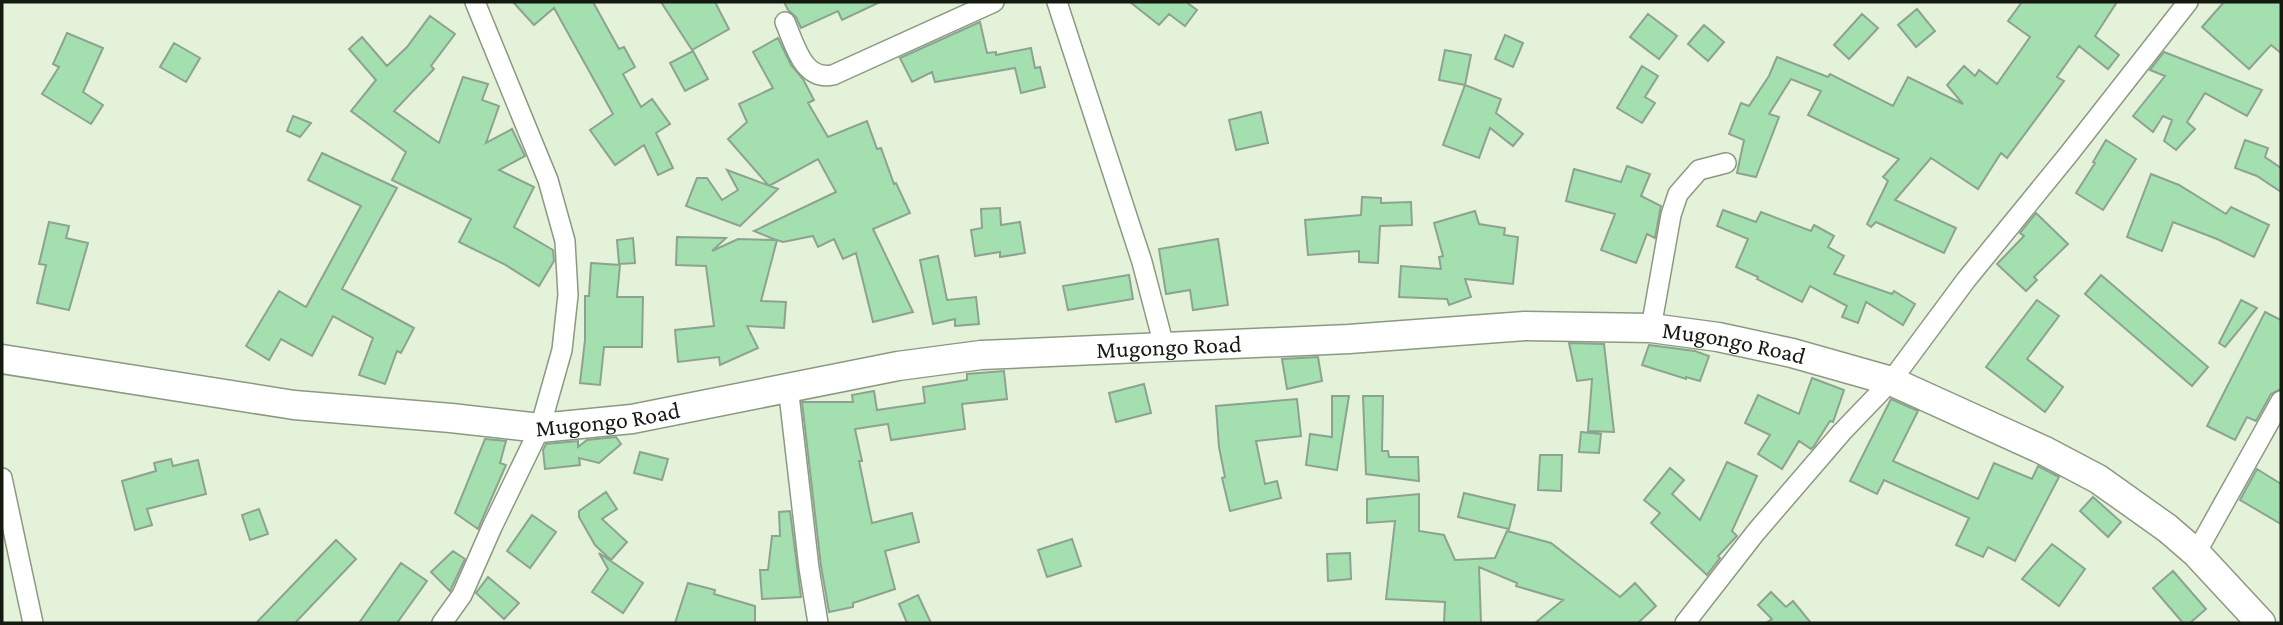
<svg xmlns="http://www.w3.org/2000/svg" width="2283" height="625" viewBox="0 0 2283 625" font-family="'Crimson Pro',serif">
<rect width="100%" height="100%" fill="#e4f2d9"/>
<path fill="#a3dfaf" stroke="#8da391" stroke-width="2" d="M513 2H593L619 49 624 47 635 67 623 74 641 107 652 99 670 124 656 133 673 168 658 175 644 145 615 165 590 130 613 114 554 8 534 25Z
M661 2H715L729 29 692 50Z
M784 2H880L842 20 838 11 801 28 796 17 788 10Z
M1130 2H1186L1197 10 1185 26 1169 14 1159 25Z
M2022 2H2117L2095 36 2119 55 2108 69 2079 46 2057 77 2064 81 2007 158 2001 153 1978 189 1931 158 1895 200 1956 228 1944 253 1876 222 1871 227 1867 224 1888 181 1883 177 1899 159 1808 115 1821 91 1791 79 1769 114 1779 117 1756 177 1737 173 1744 140 1729 134 1741 103 1749 106 1769 76 1777 57 1828 77 1830 74 1893 106 1908 77 1963 104 1947 85 1964 66 1975 76 1979 70 1997 84 2030 37 2008 21Z
M2224 2H2281V53L2271 45 2249 69 2202 27Z
M1917 9 1935 31 1916 47 1898 25Z
M1648 14 1677 36 1659 59 1630 37Z
M1862 14 1878 28 1849 59 1834 45Z
M430 16 455 34 431 66 434 69 394 111 439 143 463 77 488 84 482 100 499 106 486 143 512 129 525 156 499 170 534 187 514 227 553 250 554 261 539 286 504 264 459 242 471 219 392 180 406 152 351 111 376 80 349 49 362 37 387 66 407 47Z
M980 22 987 53 996 52V55L1031 48 1035 68 1040 67 1045 87 1021 93 1015 68 935 82 932 72 912 82 900 58Z
M1704 25 1724 42 1708 61 1688 44Z
M67 33 103 48 83 92 103 105 91 124 42 94 59 67 53 64Z
M1505 35 1523 43 1513 67 1495 59Z
M778 38 791 65 803 79 814 100 808 103 828 137 867 121 877 149 881 148 894 184 896 183 910 213 873 229 913 312 873 322 856 253 843 259 834 239 818 247 813 236 783 242 777 240 761 301 786 302 784 328 747 326 758 348 720 365 719 357 678 362 675 330 714 326 706 266 676 265 677 237 726 238 712 251 738 239 776 240 754 231 836 192 818 159 769 186 728 139 747 122 739 104 773 88 753 52Z
M174 43 200 58 186 82 160 67Z
M1445 50 1471 55 1465 85 1439 80Z
M693 51 708 79 685 91 670 63Z
M2164 52 2262 90 2247 116 2205 93 2187 122 2195 129 2176 150 2164 141 2172 120 2163 116 2153 132 2133 116 2165 76 2150 70Z
M1642 66 1658 76 1645 97 1655 103 1642 123 1617 108Z
M1465 85 1501 99 1496 113 1523 134 1513 146 1490 128 1479 158 1443 145Z
M1261 112 1268 143 1236 150 1229 120Z
M293 116 311 123 300 137 287 131Z
M2106 140 2136 159 2103 210 2076 193 2095 163 2093 162Z
M2245 140 2268 148 2265 157 2281 168V192L2257 176 2235 168Z
M322 153 397 188 342 289 414 328 401 353 397 351 385 384 359 375 373 338 333 316 312 356 281 339 269 360 246 346 279 291 306 307 361 206 308 180Z
M1627 166 1650 174 1641 196 1661 206 1655 238 1647 234 1636 263 1601 250 1615 214 1566 201 1574 169 1621 182Z
M727 170 778 189 740 226 686 206 697 178H707L722 200 738 190Z
M2151 174 2179 185 2226 214 2231 207 2269 225 2254 257 2217 239 2173 222 2162 251 2127 237Z
M1362 197 1381 198V203L1411 202 1412 225 1380 226 1378 263 1359 262V251L1308 255 1305 220 1361 215Z
M1000 208 1001 225 1020 222 1025 253 1000 257V252L975 256 971 230 982 228 981 209Z
M1723 210 1756 222 1761 212 1811 231 1814 225 1834 236 1828 247 1844 256 1834 274 1892 294 1894 291 1915 304 1903 325 1866 302 1858 323 1842 317 1847 306 1810 286 1802 302 1757 279 1758 277 1736 267 1748 239 1717 226Z
M1475 211 1479 224 1505 228 1504 235 1518 237 1513 284 1465 279 1471 297 1449 305 1447 299 1399 297 1401 266 1441 269 1439 257 1443 256 1434 223Z
M2036 213 2068 244 2034 277 2037 280 2026 291 1997 264 2024 236 2020 233Z
M49 222 69 226 66 238 88 243 69 310 37 303 46 265 39 264Z
M633 238 635 263 619 264 617 240Z
M1218 239 1228 305 1193 310 1190 290 1166 294 1159 249Z
M938 256 947 300 976 297 979 324 955 326V319L933 324 920 260Z
M591 263 620 265 617 297H643L642 347H604L600 385 580 383 585 340V296H589Z
M1129 275 1133 299 1068 310 1063 286Z
M2101 275 2208 367 2192 386 2085 294Z
M2037 300 2059 316 2027 359 2063 387 2045 412 1986 367Z
M2241 300 2257 308 2225 347 2219 343Z
M2265 312 2281 320V389L2271 394 2256 421 2247 417 2235 440 2207 426Z
M1569 343 1604 344 1614 432 1588 431 1592 379 1577 381Z
M1649 345 1695 351 1709 356 1700 381 1686 377V379L1642 365Z
M1318 357 1322 381 1287 389 1282 359Z
M1004 371 1007 399 962 404 965 429 891 440 888 424 855 429 862 461H859L872 523 912 513 919 542 885 551 895 589 853 603V607L829 612 821 566 802 402H853L852 395 874 391 877 410 925 403 923 387 967 380V374Z
M1812 378 1844 390 1833 422 1830 421 1814 446 1811 449 1799 441 1782 469 1758 454 1770 435 1745 423 1758 395 1799 414Z
M1144 384 1151 413 1116 422 1109 393Z
M1332 396H1349L1337 470 1306 465 1310 434 1332 437Z
M1363 396H1383L1382 451H1388L1389 457H1418L1419 481 1366 474Z
M1297 399 1301 436 1256 441 1265 484 1277 481 1281 498 1230 511 1222 478 1225 477 1219 447 1216 406Z
M1891 399 1918 411 1893 461 1978 499 1994 463 2032 479 2038 466 2059 477 2015 561 1988 547 1983 557 1956 545 1969 518 1884 480 1877 494 1850 481Z
M1581 432 1601 434 1599 453 1579 452Z
M616 437 621 444 599 463 579 458 580 465 545 469 543 450 546 444 578 441V447L587 440Z
M485 439 506 441 500 463 506 465 478 529 455 513Z
M640 452 668 459 662 480 634 473Z
M1540 455H1562L1561 491 1538 490Z
M171 459 173 466 198 460 206 494 147 509 152 525 135 530 122 481 156 471 154 463Z
M1727 462 1757 476 1732 531 1737 536 1718 556 1720 558 1707 575 1651 523 1660 513 1644 500 1670 468 1684 480 1672 494 1700 520Z
M2257 469 2281 484V524L2240 500Z
M606 492 617 509 602 519 627 542 611 560 595 545 579 517V511Z
M1464 493 1515 505 1509 529 1458 517Z
M1419 494V531L1444 535 1455 560 1495 558 1507 531 1551 543 1620 597 1635 583 1656 606 1638 623H1535L1563 600 1516 586 1517 583 1479 567 1481 623H1444L1445 602 1386 599 1395 521 1367 523V499Z
M2093 497 2121 522 2108 537 2080 511Z
M259 509 268 534 250 540 242 515Z
M790 511 801 597 762 599 760 570H768L772 536H780L779 512Z
M532 515 556 532 530 568 507 551Z
M1072 539 1081 566 1047 577 1038 550Z
M336 540 356 559 295 623H256Z
M2052 544 2085 569 2059 606 2022 579Z
M453 551 465 559 450 591 431 572Z
M599 553 643 583 623 613 592 592 608 569Z
M1350 553 1351 579 1328 581 1327 554Z
M401 563 427 581 397 623H359Z
M2173 571 2206 609 2190 623H2183L2153 588Z
M488 577 519 603 504 619 476 593Z
M688 583 715 590 714 594 755 606V623H675Z
M1771 592 1786 607 1793 601 1811 623H1766L1772 619 1758 605Z
M918 595 931 623H907L899 604Z"/>
<g fill="none" stroke-linecap="round" stroke-linejoin="round">
<g stroke="#8c9982" stroke-width="22">
<path id="street" d="M1057 2 1142 262 1164 346
M785 22C795 45 803 81 833 75L994 2
M1651 328 1671 215 1678 194 1699 170 1726 163
M788 386 809 568 818 623
M2 478 33 623
M2196 553 2281 401
M442 623 462 595 492 527 540 428 562 350 568 295 565 241 548 180 475 2
M1685 623 1756 532 1842 432 1891 381 1966 280 2068 155 2188 2"/>
</g>
<g stroke="#8c9982" stroke-width="31">
<g id="secondary">
<path id="s1" d="M2 359 294 405 451 418 540 428 632 419 898 366 981 355 1349 339 1525 326 1651 328 1718 337 1792 353 1891 381 2043 450 2098 479 2167 528 2196 553 2261 623"/>
</g>
</g>
<use href="#street" stroke="#fff" stroke-width="19"/>
<use href="#secondary" stroke="#fff" stroke-width="28"/>
</g>
<g text-anchor="middle" stroke-width="5" stroke-linejoin="round" paint-order="stroke">
<g font-size="24" fill="#151a11" stroke="#fff">
<text dy="8" stroke="none"><textPath href="#s1" startOffset="1745">Mugongo Road</textPath></text>
<text dy="8" stroke="none"><textPath href="#s1" startOffset="1178">Mugongo Road</textPath></text>
<text dy="8" stroke="none"><textPath href="#s1" startOffset="611">Mugongo Road</textPath></text>
</g>
</g>
<rect width="2283" height="625" fill="none" stroke="#151a11" stroke-width="7"/>
</svg>
